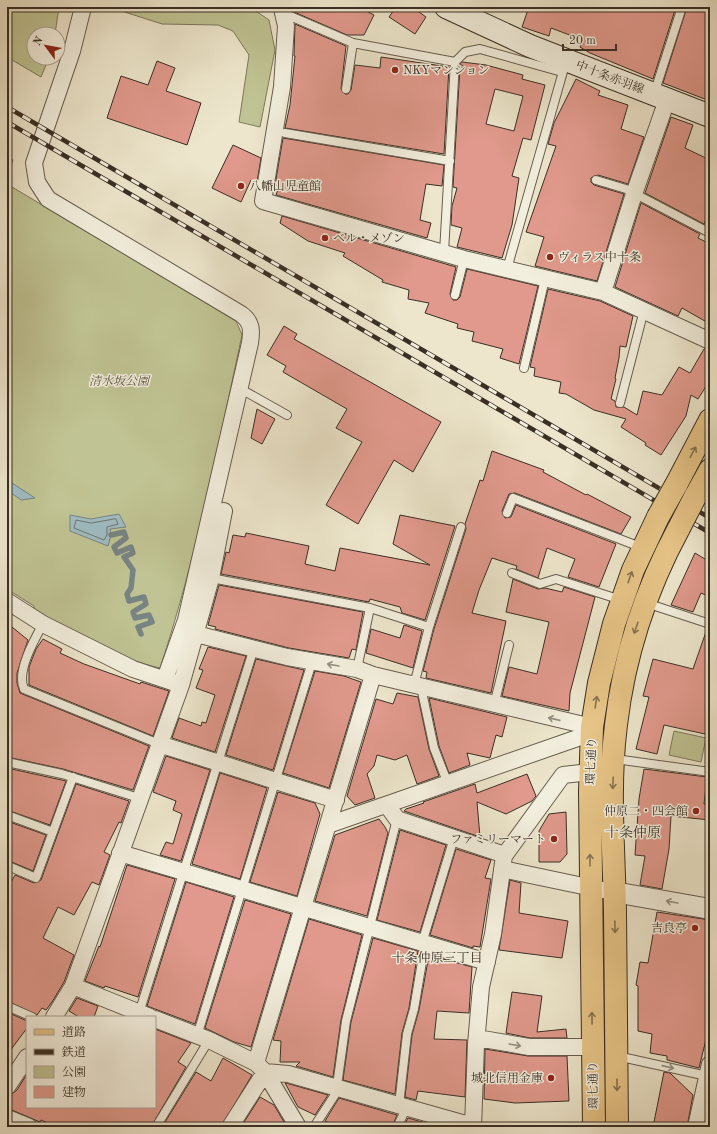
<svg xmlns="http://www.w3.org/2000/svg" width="717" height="1134" viewBox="0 0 717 1134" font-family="'Old Standard TT','Noto Serif JP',serif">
<rect width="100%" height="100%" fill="#ede6cc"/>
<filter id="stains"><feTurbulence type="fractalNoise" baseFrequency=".005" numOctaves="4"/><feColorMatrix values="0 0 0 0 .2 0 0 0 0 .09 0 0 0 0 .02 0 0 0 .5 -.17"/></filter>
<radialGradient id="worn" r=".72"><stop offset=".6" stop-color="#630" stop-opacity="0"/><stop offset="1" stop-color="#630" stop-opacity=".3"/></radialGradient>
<path fill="#c0c393" stroke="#7d795c" d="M7 7H59L55 34H34V58H49L41 77 7 57Z
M109 7H250L269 20 275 50 260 127 239 122 249 55 233 31 218 25 162 24Z
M7 156 13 160 7 177Z
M7 184 236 321 242 335C218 447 196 559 160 668 114 658 75 633 34 610V606L7 589Z
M674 731 706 738 701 762 669 755Z"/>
<path fill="#9fbcc2" stroke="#778483" d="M7 470 12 483 35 498 21 500 7 490Z
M119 514 126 527 110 529 111 535 108 546 70 531V515L91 519Z"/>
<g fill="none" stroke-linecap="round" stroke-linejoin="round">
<path stroke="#6c7674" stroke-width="1" d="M116 519 118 524 107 527V535L104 540 74 528 76 520 91 523Z"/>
<path stroke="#778483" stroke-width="5.5" d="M111 535 124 532 126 538 114 547 117 553 131 547 133 553 124 557 133 570 131 588 127 594 129 601 144 597 146 604 133 612 135 618 149 615 152 622 138 627 141 634"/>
</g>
<path fill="#e0998c" stroke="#3a2f25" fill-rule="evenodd" d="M295 7H359L374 15 364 35H347L294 12Z
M396 7H412L426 17 415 34 389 17Z
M529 7H676L653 79 590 53 580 47 583 40 551 28 549 36 522 27Z
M687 7H710V101L663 83Z
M295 24 346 46 341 89 345 94H348L351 90 355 65 380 68 381 57 449 67 444 154 285 128 290 105 295 56H294Z
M157 61 175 68 166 91 201 103 187 145 107 118 121 76 148 85Z
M462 62 486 65 523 75 522 79 545 85 531 140 523 138 512 176 519 178 512 225 502 258 457 247 462 228 451 225 452 206 457 188 453 187 460 67 466 68 460 64ZM495 89 523 96 514 131 486 124Z
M576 79 600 91 598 95 628 105 621 129 644 137 628 184 598 175 591 178V182L594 185 624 194 597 281 535 266 544 237 526 232 556 146 548 144 554 123Z
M671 117 693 125 685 148 710 160V211L704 224 645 193Z
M283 138 444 165 442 186 426 184 420 220 431 223 427 238 276 195 279 186 275 185Z
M233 145 261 158 257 182 251 180 241 202 212 188Z
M641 203 700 234 698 238 710 244V324L682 308 678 316 615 287Z
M282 216 456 267 450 294 453 300H457L460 297 467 269 538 286 519 364 500 358 503 349 472 341 474 332 457 328 458 324 425 313 429 303 408 299 409 290 382 282 383 280 343 256 345 253 308 241 280 223Z
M548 289 600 301 633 316 626 347 620 346 619 358 615 378 616 379 611 399 615 401 616 407H624L637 415 643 391 662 395 679 367 690 373 704 349 710 350V380L698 399 691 395 686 416 661 455 645 445 646 443 621 427 626 419 594 410 566 394 559 393 561 382 534 376 535 368 530 367Z
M284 326 297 334 294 339 441 422 413 472 394 460 358 524 326 505 362 442 336 428 347 409 283 372 286 366 267 355Z
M257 409 275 419 262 444 251 438Z
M492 451 544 470 543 472 586 495 587 494 631 517 621 534 515 493 509 494 502 511 505 518 511 517 516 505 616 544 599 587 568 577 575 559 547 548 538 578 516 569 517 566 492 558 479 590 472 613 506 621 491 693 426 678 427 672 423 671 434 629 466 529 465 524 480 480 483 481Z
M400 515 455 526 425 620 402 613 400 607 370 599 369 602 221 574 226 552 229 553 233 535 245 537 246 533 309 546 305 564 335 571 340 548 430 565 393 544Z
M695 553 710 562V597L701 593 693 612 671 605Z
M513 579 538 589 545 588 562 592 564 587 595 597 570 693 569 711 502 696 509 667 537 674 549 622 506 612Z
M219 585 363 612 356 650 352 649 349 658 289 648 215 629 216 627 208 625Z
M7 623 28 640 17 673V683L20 693 149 746 133 790 63 769 7 757Z
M404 625 422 631 413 668 366 653 371 629 400 638Z
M707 629H710V711L705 734 664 725 657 754 636 749 649 697 643 696 653 659 693 669Z
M43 639 62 649 60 653 84 664 140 684 141 682 169 691 153 736 29 685V667L36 649Z
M208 647 246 656 215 752 172 738 179 718 201 726 202 722 206 723 215 695 196 688 203 670 199 669Z
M256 659 304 670 273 770 226 755Z
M315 671 344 676 361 682 329 788 283 773Z
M397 693 418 697 429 749 439 776 417 784 407 755 395 760 377 755 374 766 367 774 375 798 355 805 347 796 376 699 393 704Z
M429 698 507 717 502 737 496 735 490 758 467 753 470 765 449 773 439 746Z
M166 756 210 770 181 861 160 855 166 842 173 844 182 814 173 810 176 801 153 792Z
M7 768 66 781 50 825 7 810Z
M644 769 707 777 704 804 710 805V820L671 816 669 849 662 889 640 885 645 856 635 855 639 799Z
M220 773 267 788 240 879 192 864Z
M527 774 536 796 532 801 506 814 477 802 480 837 404 811 406 809 424 803 423 802 475 784 477 793Z
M76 784 129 801 121 823 119 822 104 852 110 855 99 885 92 882 74 915 58 907 43 938 74 955 64 982 52 1002 46 1010 42 1008 37 1015 7 1001V890L15 875 34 883 41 880Z
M278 792 315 803 320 814 297 896 250 882Z
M566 812 567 854 560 862H539V831L549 814Z
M379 819 385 827 388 833 367 916 315 901 335 835Z
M7 821 46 835 33 871 7 860Z
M400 830 446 845 420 932 377 920Z
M456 849 491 860 485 878 491 879 480 947 473 946V948L430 935Z
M127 865 175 879 138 997 105 986 104 988 85 981 99 946 100 947Z
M510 880 521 883 519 913 568 921 562 958 499 950Z
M186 882 234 897 195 1024 147 1006Z
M245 900 291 914 251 1047 234 1042 205 1028Z
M657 912 710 920V1023L699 1068 667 1060V1056L650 1053 652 1034 638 1031V986L636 985 640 962 648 963Z
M309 919 362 935 341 1020 333 1077 296 1066 300 1062H280L281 1041 273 1040Z
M373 938 418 951 409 1008 402 1033 395 1094 343 1080 351 1022Z
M429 955 472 967 469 1013 437 1011 434 1039 467 1040 465 1097 418 1091 416 1100 405 1097 412 1035 419 1010Z
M512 992 542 996 537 1032 566 1029 567 1038H530L506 1033Z
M77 998 98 1006 94 1017H79L69 1011Z
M7 1012 27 1021V1028L7 1055Z
M155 1029 191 1043 178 1062 186 1067 151 1127H58L41 1120 40 1122 7 1108 9 1096 17 1090 27 1074V1107H155Z
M485 1049 528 1056H567L569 1101 515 1103 484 1099Z
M223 1058 252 1075 221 1127H162L196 1072 211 1081Z
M664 1072 670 1073 693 1095 687 1127H653Z
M285 1083H286L328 1095 315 1115 298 1107Z
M260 1097 274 1105 287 1127H241Z
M339 1098 397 1115 392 1127H337L325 1121Z
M709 1110 710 1127H706Z
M408 1118 429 1124 428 1127H403Z"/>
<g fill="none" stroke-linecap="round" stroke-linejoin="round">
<g stroke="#675d4f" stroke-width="10">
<path id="service" d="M283 13 353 43 455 62
M346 89 353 43
M654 94 682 7
M285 133 450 161
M596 180 626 189 710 233
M444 252 455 62 465 52 480 49 562 72
M507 269 564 68
M455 295 464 259
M524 368 545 279
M239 388 287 415
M620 403 644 310
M507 513 513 498 643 548
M512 573 540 584 556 579 621 600
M211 578 370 608 429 627 414 685
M646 603 710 624
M43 624C34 640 16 672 24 689L159 744
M429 627 461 527
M357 669 370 608
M421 687 434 748 448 784
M494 705 509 645
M615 759 710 772
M7 762 62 774 139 798
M7 815 53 832
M7 869 8 866 36 878 73 777
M422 943 454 838
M7 1006 32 1017
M139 1013 254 648
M197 1036 312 662
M617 1056 707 1076
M399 1105 407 1034 414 1009 425 944
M156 1127 209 1040
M314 1127 336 1093 346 1021 397 819
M397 1127 407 1107"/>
</g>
<g stroke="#675d4f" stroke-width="18">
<path id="minor" d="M83 7 72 51 34 163 37 182 48 199 241 314C252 322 252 330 250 343L186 620 165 679
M283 13 286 26 282 87 263 201 464 259 603 292 710 341
M603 292 634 194 667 100
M7 601 43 624 133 669 175 683
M196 634 287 657 357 669 373 675 592 727
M159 744 336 800
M387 805 397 819 505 855
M328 825 592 733
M120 853 487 962
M502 869 602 890
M73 986 150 1017
M54 1017 73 986 181 685 211 578 224 511
M155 1019 209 1040 256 1063 265 1072 298 1127
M477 1038 529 1047H592
M256 1063 373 675
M7 1087 27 1057
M7 1118 29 1127
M230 1127 265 1072 288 1074 462 1123 474 1125
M473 1127 476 1044 481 987 493 934 504 856 563 775 590 772
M696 1127 710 1064"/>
</g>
<g stroke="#675d4f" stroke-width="22">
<path id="tertiary" d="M614 892 710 909"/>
</g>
<g stroke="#3a2f25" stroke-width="24">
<path id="secondary" d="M446 7 530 46 710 116"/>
</g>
<g stroke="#3a2f25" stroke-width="24">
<path id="primary" d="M676 485 710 420
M695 497 710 470
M594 1127 590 792 592 727 599 683 614 624 633 570 658 517
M617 1127C616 1055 616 984 615 912 614 850 608 787 616 725 624 656 646 589 679 528"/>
</g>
<use href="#service" stroke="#f3efde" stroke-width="8"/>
<use href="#minor" stroke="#f3efde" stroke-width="16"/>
<use href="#tertiary" stroke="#f3efde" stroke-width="20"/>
<use href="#secondary" stroke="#f3efde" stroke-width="22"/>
<use href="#primary" stroke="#e6c386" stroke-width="22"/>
<g stroke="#3a2f25" stroke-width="4.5">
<path id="rail" d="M7 107 710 518
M7 122 710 533"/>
</g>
<use href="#rail" stroke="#f3efde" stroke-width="3" stroke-dasharray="9" stroke-linecap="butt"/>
<g stroke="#3a2f25" stroke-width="24" stroke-linecap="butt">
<path id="primary-bridge" d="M658 517 676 485
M679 528 695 497"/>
</g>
<use href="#primary-bridge" stroke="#e6c386" stroke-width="22"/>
</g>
<defs><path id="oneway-shaft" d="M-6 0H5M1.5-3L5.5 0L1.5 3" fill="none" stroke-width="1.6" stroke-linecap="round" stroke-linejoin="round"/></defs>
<g stroke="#877251">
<use href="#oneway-shaft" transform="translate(693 452) rotate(-62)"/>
<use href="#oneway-shaft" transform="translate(630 577) rotate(-71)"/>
<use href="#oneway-shaft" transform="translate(636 628) rotate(109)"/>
<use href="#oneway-shaft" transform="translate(596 702) rotate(-81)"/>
<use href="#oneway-shaft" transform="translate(613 783) rotate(92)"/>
<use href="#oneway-shaft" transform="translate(590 860) rotate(-90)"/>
<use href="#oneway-shaft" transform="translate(615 927) rotate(89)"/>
<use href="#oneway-shaft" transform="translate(592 1018) rotate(-91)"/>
<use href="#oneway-shaft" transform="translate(617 1085) rotate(90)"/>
</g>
<g stroke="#968f82">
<use href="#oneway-shaft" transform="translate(333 665) rotate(-170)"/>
<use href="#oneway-shaft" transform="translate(554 719) rotate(-167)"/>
<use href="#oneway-shaft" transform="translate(672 902) rotate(-170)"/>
<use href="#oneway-shaft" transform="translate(515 1045) rotate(10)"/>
<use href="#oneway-shaft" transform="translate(668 1067) rotate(13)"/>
</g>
<g fill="#8f2418" stroke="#f3efde" stroke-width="1.5">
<circle cx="395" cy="70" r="4"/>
<circle cx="241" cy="186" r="4"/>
<circle cx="325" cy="238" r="4"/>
<circle cx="550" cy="257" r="4"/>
<circle cx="696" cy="811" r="4"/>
<circle cx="554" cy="839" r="4"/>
<circle cx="695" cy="928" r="4"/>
<circle cx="551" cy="1078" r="4"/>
</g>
<g text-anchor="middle" stroke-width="3" stroke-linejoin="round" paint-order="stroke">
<g font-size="12" fill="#3a2f25" stroke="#f3efde" text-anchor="start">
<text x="403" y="74">NKYマンション</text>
<text x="249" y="190">八幡山児童館</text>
<text x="333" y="242">ベル・メゾン</text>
<text x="558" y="261">ヴィラス中十条</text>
<text x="688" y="815" text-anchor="end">仲原二・四会館</text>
<text x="546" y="843" text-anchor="end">ファミリーマート</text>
<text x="687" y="932" text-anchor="end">吉良亭</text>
<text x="543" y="1082" text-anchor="end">城北信用金庫</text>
</g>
<g font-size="12" fill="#3a2f25" stroke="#f3efde">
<text transform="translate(610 77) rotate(21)" y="4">中十条赤羽線</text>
<text transform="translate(591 761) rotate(-88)" y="4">環七通り</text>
<text transform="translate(593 1085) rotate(-91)" y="4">環七通り</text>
</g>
<g font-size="12" font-style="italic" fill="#5c5440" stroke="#f3efde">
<text x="119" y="385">清水坂公園</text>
</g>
<g font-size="13" fill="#3a2f25" stroke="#f3efde">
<text x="437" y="962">十条仲原三丁目</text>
</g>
<g font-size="14" fill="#3a2f25" stroke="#f3efde">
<text x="633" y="837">十条仲原</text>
</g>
</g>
<rect width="717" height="1134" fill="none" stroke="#ede6cc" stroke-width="24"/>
<rect x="8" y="8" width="701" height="1118" fill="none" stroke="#3a2f25" stroke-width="2"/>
<rect x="12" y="12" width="693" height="1110" fill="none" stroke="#3a2f25"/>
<rect x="26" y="1016" width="130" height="92" fill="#f3efde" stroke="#a9a294"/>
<rect x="34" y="1029" width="20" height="6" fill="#e6c386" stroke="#a9a294"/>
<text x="62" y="1036" font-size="12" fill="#3a2f25">道路</text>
<rect x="34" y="1049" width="20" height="6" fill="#3a2f25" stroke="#a9a294"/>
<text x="62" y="1056" font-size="12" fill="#3a2f25">鉄道</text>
<rect x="34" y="1066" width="20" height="12" fill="#c0c393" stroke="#a9a294"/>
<text x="62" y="1076" font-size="12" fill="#3a2f25">公園</text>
<rect x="34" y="1086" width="20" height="12" fill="#e0998c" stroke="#a9a294"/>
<text x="62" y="1096" font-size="12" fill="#3a2f25">建物</text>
<g transform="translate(46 46) rotate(302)"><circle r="19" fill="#f3efde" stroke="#a9a294"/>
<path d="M0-3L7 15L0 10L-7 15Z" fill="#8f2418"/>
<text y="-6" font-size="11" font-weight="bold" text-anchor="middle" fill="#3a2f25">N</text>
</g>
<path d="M563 44v6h53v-6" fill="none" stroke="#3a2f25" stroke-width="2"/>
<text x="569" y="44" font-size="12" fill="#3a2f25" stroke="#f3efde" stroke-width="3" paint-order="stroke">20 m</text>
<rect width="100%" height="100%" filter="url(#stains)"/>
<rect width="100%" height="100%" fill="url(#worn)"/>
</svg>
